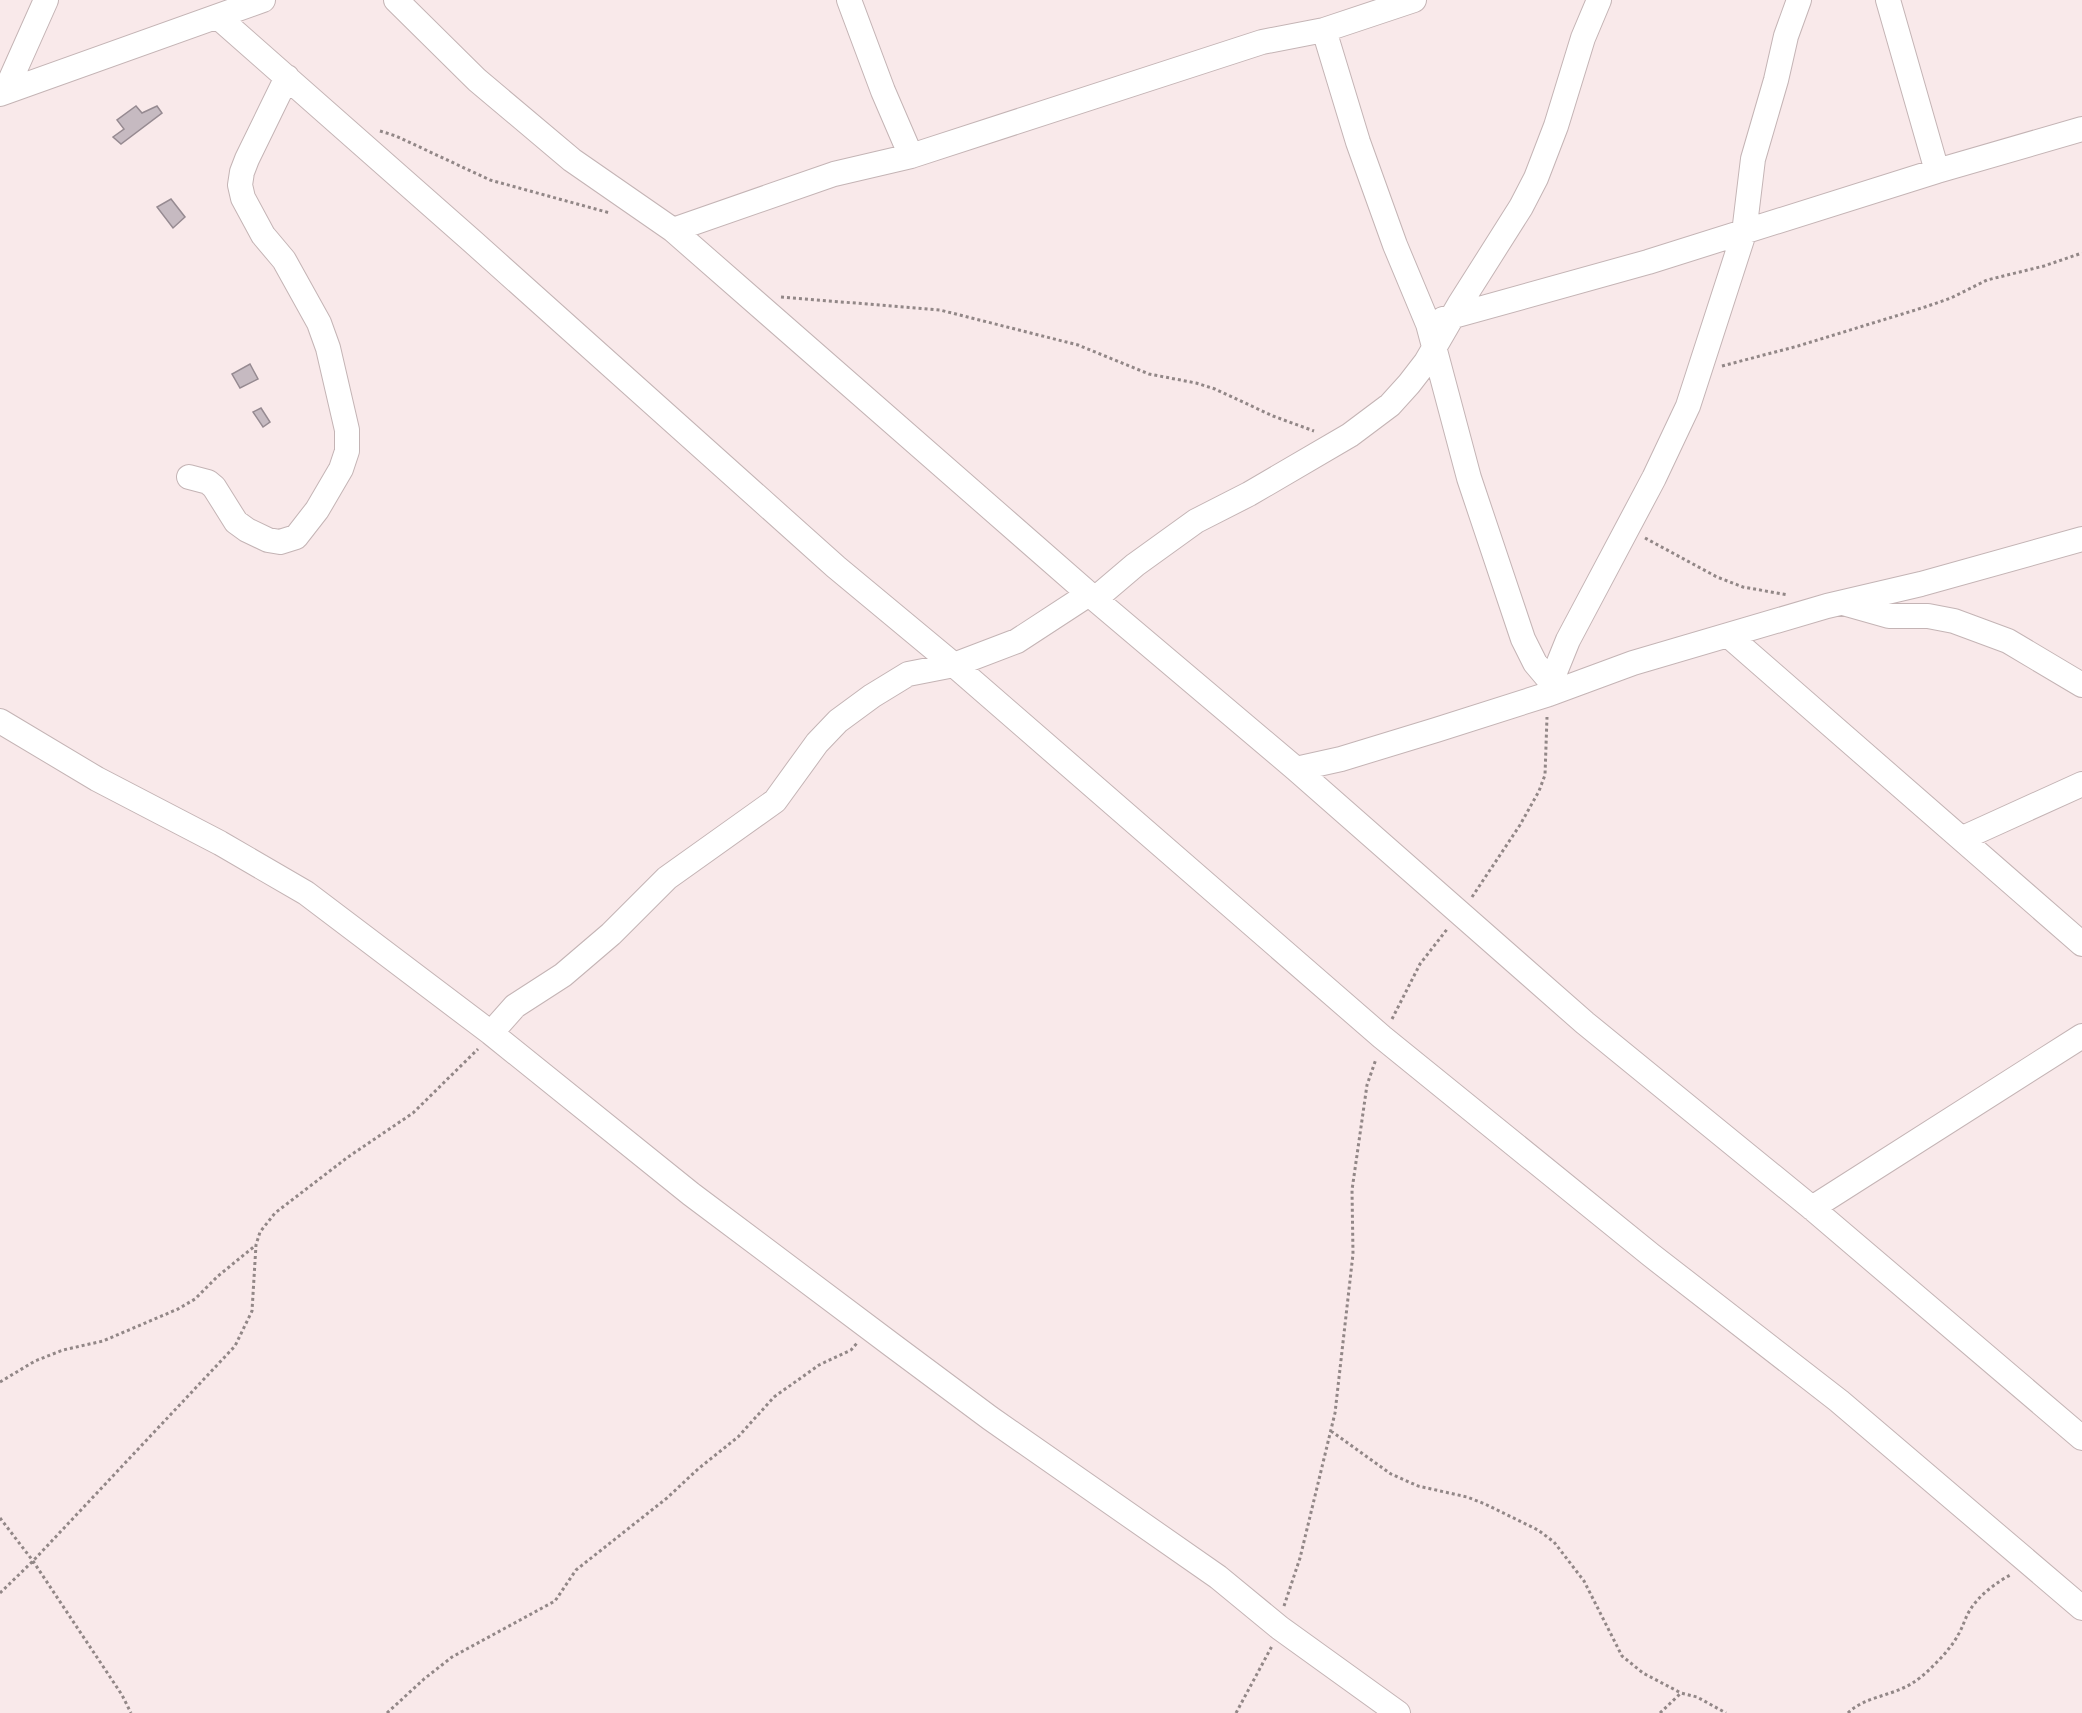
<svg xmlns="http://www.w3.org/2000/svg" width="2082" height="1713" viewBox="0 0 2082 1713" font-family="Karla,sans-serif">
<rect width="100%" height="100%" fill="#f9e9ea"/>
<path fill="#c6bac1" stroke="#968a91" stroke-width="1.5" d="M136 106 142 113 157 106 162 113 121 144 113 137 124 129 117 120Z
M171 199 185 217 173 228 157 207Z
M250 364 258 379 240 388 232 374Z
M261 408 270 422 263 427 253 412Z"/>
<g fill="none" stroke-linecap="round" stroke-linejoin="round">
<g stroke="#c4b4b5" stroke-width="26">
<path id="minor" d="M396 0 477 80 572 160 673 230 1089 594 1296 769 1585 1023 1812 1208 2082 1438
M849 0 883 91 911 156
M1888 0 1937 171
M218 17 472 241 836 567 954 665 1382 1037 1651 1255 1839 1401 2082 1608
M1324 30 1358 142 1395 245 1428 324 1469 478 1523 639 1535 663 1551 682
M5 92 46 0
M0 94 263 0
M673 230 834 174 911 156 1262 42 1324 30 1414 0
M1443 319 1648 262 1937 171 2082 129
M189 477 208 482 214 487 236 522 247 530 268 540 280 542 296 537 317 510 341 469 347 451V430L328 348 319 323 284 260 263 235 243 198 240 185 242 172 247 159 287 77
M1095 599 1135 565 1196 521 1249 494 1350 435 1390 405 1409 384 1426 362 1459 305 1521 207 1536 178 1556 126 1583 38 1599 0
M1843 603 1889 616H1928L1954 621 2008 641 2082 685
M1729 636 2082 944
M1549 694 1551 682 1568 640 1654 478 1688 406 1744 233 1753 159 1776 80 1786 36 1799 0
M0 721 97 779 220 843 306 893 491 1033 691 1194 892 1345 990 1418 1218 1577 1280 1628 1398 1713
M1296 769 1341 759 1436 730 1549 694 1633 663 1827 606 1921 584 2082 539
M1963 838 2082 784
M491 1033 515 1006 563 975 611 934 667 878 775 801 817 743 838 721 872 696 908 674 954 665 1017 641 1089 594
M1812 1208 2082 1036"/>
</g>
<path stroke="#928787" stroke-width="3" stroke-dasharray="3 3" stroke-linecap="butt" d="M380 131 396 136 490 180 610 213
M781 297 940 310 1078 345 1149 374 1196 383 1215 389 1273 416 1314 431
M1722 366 1798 346 1925 307 1951 298 1987 280 2044 266 2082 253
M1645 538 1717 577 1743 587 1788 595
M1472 897 1520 825 1539 791 1545 775 1547 717
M1392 1019 1420 964 1448 928
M0 1382 35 1361 63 1350 103 1341 178 1309 195 1299 218 1276 256 1245
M1331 1431 1391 1474 1418 1486 1467 1497 1485 1504 1538 1530 1554 1542 1584 1581 1622 1656 1643 1673 1681 1693
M0 1518 33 1561 122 1695 131 1713
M0 1593 33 1561 235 1346 252 1311 256 1245 260 1232 275 1213 348 1157 413 1113 478 1049
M1284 1606 1300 1558 1335 1413 1353 1254 1352 1190 1367 1085 1376 1059
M387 1713 424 1679 452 1657 555 1601 576 1570 667 1498 698 1469 738 1437 774 1397 819 1365 851 1350 857 1343
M1236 1713 1272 1646
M1660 1713 1681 1693 1697 1697 1726 1713
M1848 1713C1865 1696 1894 1696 1914 1682 1928 1673 1951 1649 1958 1635 1963 1627 1965 1618 1970 1610 1979 1595 1997 1582 2012 1574"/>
<use href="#minor" stroke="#fff" stroke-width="24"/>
</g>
</svg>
